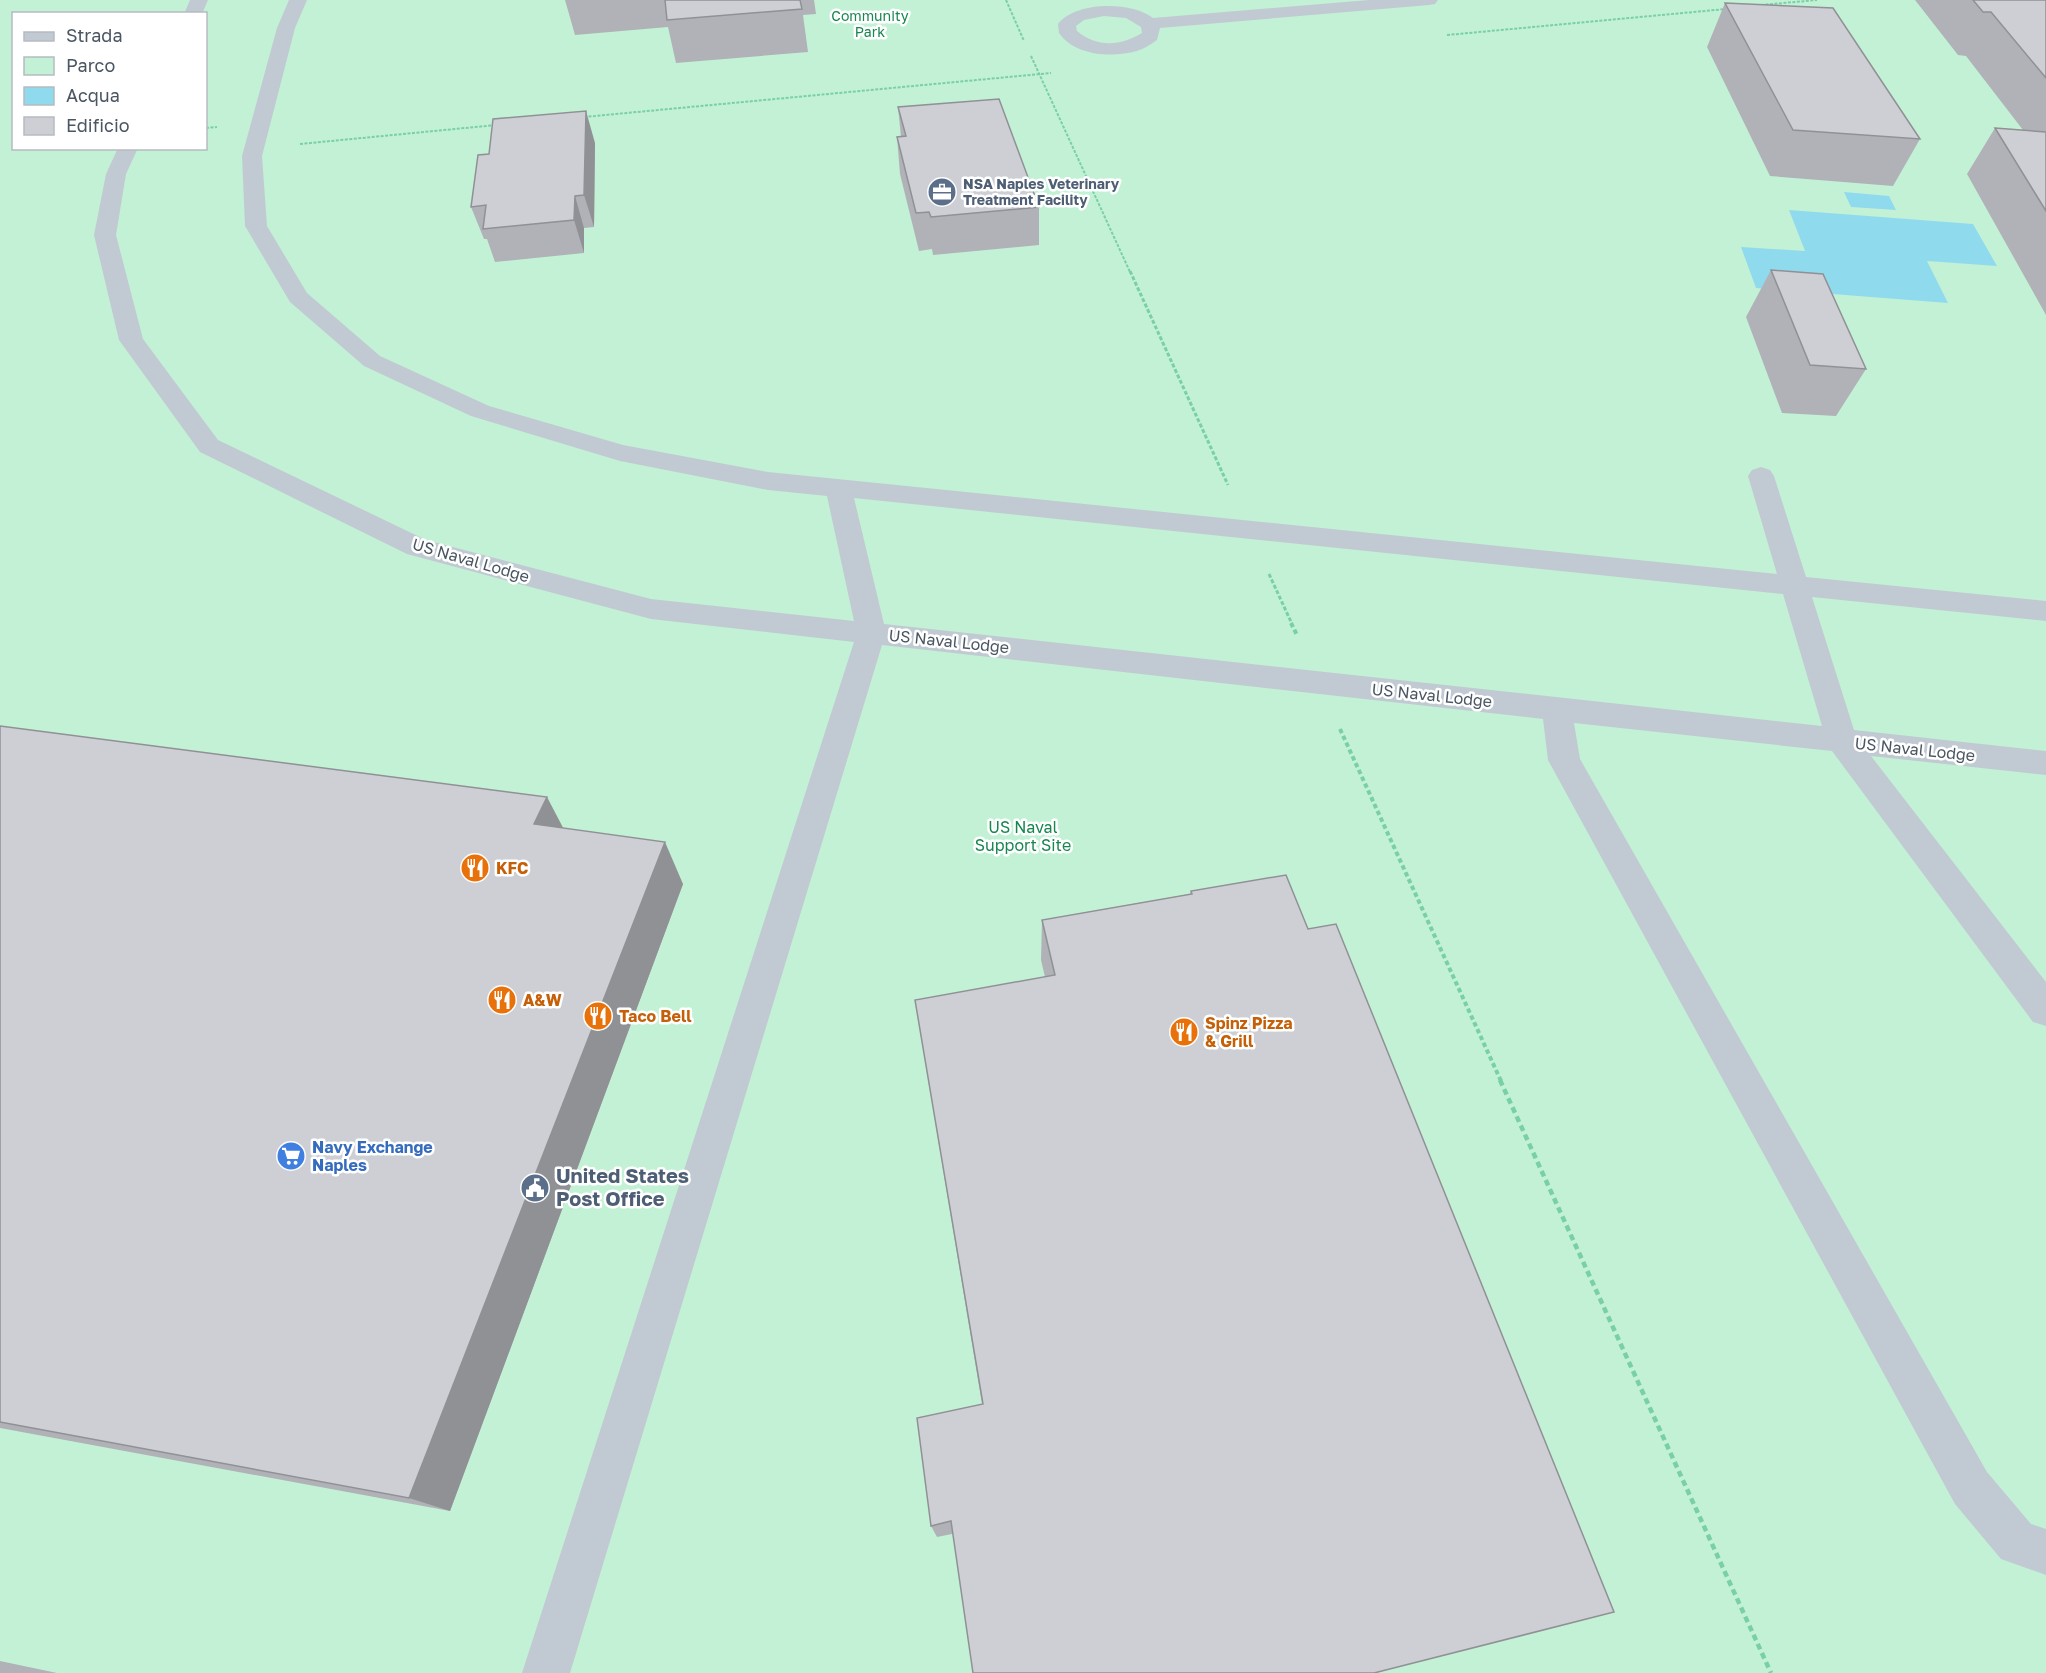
<svg xmlns="http://www.w3.org/2000/svg" width="2046" height="1673" viewBox="0 0 2046 1673" font-family="'Golos Text',sans-serif">
<rect width="100%" height="100%" fill="#f5f3f3"/>
<path fill="#c3f1d5" fill-rule="evenodd" d="M0 0H2046V1673H0ZM14 14H206V148H14Z"/>
<path fill="#90daee" d="M1844 192 1889 196 1896 210 1851 207Z
M1789 210 1973 224 1997 266 1927 261 1948 303 1756 288 1741 247 1805 251Z"/>
<g fill="none" stroke-linecap="round" stroke-linejoin="round">
<path stroke="#7ad0a6" stroke-width="2" stroke-dasharray="3 1.5" stroke-linecap="butt" d="M1006 0 1024 41
M1761 5 1817 0
M1447 35 1726 9
M1031 56 1130 272
M584 117 1051 73
M206 128 217 127
M300 144 496 125"/>
<path stroke="#7ad0a6" stroke-width="3" stroke-dasharray="4 2" stroke-linecap="butt" d="M1130 271 1228 485
M1269 574 1292 624"/>
<path stroke="#7ad0a6" stroke-width="4" stroke-dasharray="4.5 3" stroke-linecap="butt" d="M1291 623 1297 635
M1340 729 1501 1081"/>
<path stroke="#7ad0a6" stroke-width="4.5" stroke-dasharray="6 4" stroke-linecap="butt" d="M1500 1080 1771 1673"/>
<path fill="#c1cad2" fill-rule="evenodd" d="M190 0H208L202 14H184Z
M289 0H307L295 28 262 156 267 226 307 293 380 356 489 406 623 445 768 472 1777 574 1748 476 1752 470 1761 467 1770 470 1774 476 1806 577 2046 601V621L1812 597 1854 730 2046 751V775L1871 756 2046 982V1026L2033 1022 1832 751 1574 723 1580 759 1987 1472 2031 1524 2046 1529V1575L2001 1559 1955 1504 1548 760 1543 719 882 645 570 1673H522L854 642 651 619 407 554 200 452 119 340 94 235 106 174 118 148H138L126 174 116 235 143 339 218 440 426 540 651 599 854 621 827 496 768 490 620 461 471 416 364 366 290 302 245 226 242 156 277 28ZM854 498 1783 594 1822 726 884 624Z
M1369 0H1438L1435 4 1429 5 1160 28 1157 40C1151 44 1144 49 1137 51 1112 58 1075 56 1059 33L1058 24C1075 1 1132 1 1153 18ZM1104 16 1126 18 1141 27 1142 33C1121 46 1097 48 1077 31L1076 26 1084 20Z"/>
</g>
<path fill="#b0b2b7" d="M565 0H814L816 14 803 15 808 52 676 63 668 27 575 35Z
M1915 0H2046V315L1967 174 1995 128 2023 130 1966 56 1958 55Z
M1725 3 1920 139 1893 186 1770 176 1707 47Z
M898 107 1039 207V245L933 255 932 249 919 251 900 174 897 137H901Z
M595 143 594 227 584 228V253L495 262 487 239H484L471 207Z
M1771 270 1866 369 1836 416 1782 413 1746 317Z
M0 726 563 828 683 884 450 1511 0 1428Z
M1286 875 952 1534 937 1537 931 1526 982 1404 915 1000 1045 977 1041 960 1042 920 1190 894 1191 891Z
M0 1661 57 1673H0Z"/>
<path fill="#909195" d="M586 111 595 143 594 227 584 195Z
M575 196 584 228V253L574 220Z
M547 797 570 841 534 824Z
M665 842 683 884 450 1511 409 1498Z"/>
<path fill="#cdcfd5" stroke="#909195" stroke-width="1.5" d="M665 0H800L802 9 667 20Z
M1973 0H2046V78L1991 12H1983Z
M1725 3 1833 8 1920 139 1793 130Z
M999 99 1039 207 931 217 929 212 916 213 897 137 906 136 898 107Z
M586 111 584 195 575 196 574 220 483 229 486 205 471 207 478 155 489 154 493 119Z
M1995 128 2046 132V211Z
M1771 270 1823 274 1866 369 1810 365Z
M0 726 547 797 534 824 665 842 409 1498 0 1422Z
M1286 875 1308 929 1336 924 1614 1612 1374 1673H973L951 1521 931 1526 917 1418 983 1404 915 1000 1055 975 1042 920 1192 894 1191 891Z"/>
<defs>
<g id="office-disc" transform="scale(1.5)"><circle r="9.5" fill="#5c6f8a" stroke="#fff"/><path d="M-6-3h4V-5.5h4V-3h4V5H-6ZM-1-4.5V-3h2v-1.5ZM-6 0V1H6V0Z" fill="#fff"/></g>
<g id="restaurant-disc" transform="scale(1.5)"><circle r="9.5" fill="#e8710a" stroke="#fff"/><path d="M-5-6h1v4h1v-4h1v4h1v-4h1v5L-1.5 .5V6h-2V.5L-5-1ZM5-6V6H3V1.5H1.5Q1.5-4 5-6Z" fill="#fff"/></g>
<g id="supermarket-disc" transform="scale(1.5)"><circle r="9.5" fill="#3f7fe0" stroke="#fff"/><path d="M-6-5.5h2.5l.6 2H6L4.5 2H-2.5L-4.4-4H-6ZM-1.5 3.2a1.3 1.3 0 1 0 .1 0ZM3 3.2a1.3 1.3 0 1 0 .1 0Z" fill="#fff"/></g>
<g id="civic-disc" transform="scale(1.5)"><circle r="9.5" fill="#5c6f8a" stroke="#fff"/><path d="M-.6-6.5H3V-4.5H.6V-3L4-1V1h2V6H-6V1h2V-1L-.6-3ZM-1.2 2.5V6h2.4V2.5Z" fill="#fff"/></g>
</defs>
<g fill-rule="evenodd">
<use href="#office-disc" x="942" y="192"/>
<use href="#restaurant-disc" x="475" y="868"/>
<use href="#restaurant-disc" x="502" y="1000"/>
<use href="#restaurant-disc" x="598" y="1016"/>
<use href="#restaurant-disc" x="1184" y="1032"/>
<use href="#supermarket-disc" x="291" y="1156"/>
<use href="#civic-disc" x="535" y="1188"/>
</g>
<g text-anchor="middle" stroke-width="5" stroke-linejoin="round" paint-order="stroke">
<g font-size="14" fill="#17864f" stroke="#fff">
<text x="870" y="21">Community<tspan x="870" dy="16">Park</tspan></text>
</g>
<g font-size="14" font-weight="bold" fill="#4e5e75" stroke="#fff" text-anchor="start">
<text x="963" y="189">NSA Naples Veterinary<tspan x="963" dy="16">Treatment Facility</tspan></text>
</g>
<g font-size="16" fill="#4a5661" stroke="#fff">
<text transform="translate(471 560) rotate(16)" y="6">US Naval Lodge</text>
<text transform="translate(949 641) rotate(6)" y="6">US Naval Lodge</text>
<text transform="translate(1432 695) rotate(6)" y="6">US Naval Lodge</text>
<text transform="translate(1915 749) rotate(6)" y="6">US Naval Lodge</text>
</g>
<g font-size="16" fill="#17864f" stroke="#fff">
<text x="1023" y="833">US Naval<tspan x="1023" dy="18">Support Site</tspan></text>
</g>
<g font-size="16" font-weight="bold" fill="#c56008" stroke="#fff" text-anchor="start">
<text x="496" y="874">KFC</text>
<text x="523" y="1006">A&amp;W</text>
<text x="619" y="1022">Taco Bell</text>
<text x="1205" y="1029">Spinz Pizza<tspan x="1205" dy="18">&amp; Grill</tspan></text>
</g>
<g font-size="16" font-weight="bold" fill="#366cbe" stroke="#fff" text-anchor="start">
<text x="312" y="1153">Navy Exchange<tspan x="312" dy="18">Naples</tspan></text>
</g>
<g font-size="20" font-weight="bold" fill="#4e5e75" stroke="#fff" text-anchor="start">
<text x="556" y="1183">United States<tspan x="556" dy="23">Post Office</tspan></text>
</g>
</g>
<rect x="12" y="12" width="195" height="138" fill="#ffffff" stroke="#b7bbc0" stroke-width="1.5"/>
<rect x="24" y="32" width="30" height="9" fill="#c1cad2" stroke="#b7bbc0" stroke-width="1.5"/>
<text x="66" y="42" font-size="18" fill="#4a5661">Strada</text>
<rect x="24" y="57" width="30" height="18" fill="#c3f1d5" stroke="#b7bbc0" stroke-width="1.5"/>
<text x="66" y="72" font-size="18" fill="#4a5661">Parco</text>
<rect x="24" y="87" width="30" height="18" fill="#90daee" stroke="#b7bbc0" stroke-width="1.5"/>
<text x="66" y="102" font-size="18" fill="#4a5661">Acqua</text>
<rect x="24" y="117" width="30" height="18" fill="#cdcfd5" stroke="#b7bbc0" stroke-width="1.5"/>
<text x="66" y="132" font-size="18" fill="#4a5661">Edificio</text>
</svg>
